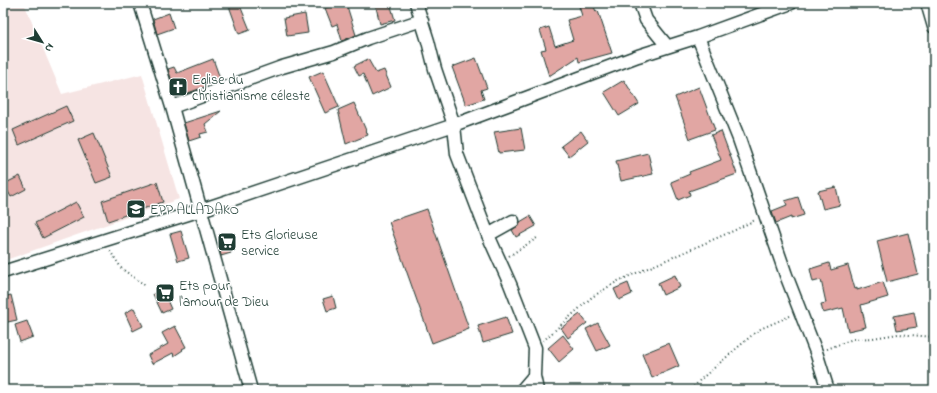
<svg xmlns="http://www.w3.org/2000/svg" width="937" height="393" viewBox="0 0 937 393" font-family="'Indie Flower',sans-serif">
<rect width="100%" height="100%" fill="#fff"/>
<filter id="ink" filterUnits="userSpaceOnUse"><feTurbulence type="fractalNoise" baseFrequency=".025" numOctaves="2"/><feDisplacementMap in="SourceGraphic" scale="8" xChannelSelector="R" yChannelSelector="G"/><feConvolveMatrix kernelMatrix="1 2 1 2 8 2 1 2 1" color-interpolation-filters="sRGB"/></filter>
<g filter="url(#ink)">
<path fill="#f6e4e3" d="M20 3H24L62 94 142 74 179 199 3 261V9Z"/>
<path fill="#e1a6a3" stroke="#1f3d34" d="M228 3H239L250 30 239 34Z
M340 3H346L356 35 342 41 337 24 332 26 325 8Z
M375 3H390L395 20 380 24Z
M578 3H593L596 12 598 11 612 53 579 62 578 57 549 76 541 50 546 49 540 30 549 27 555 46 573 40 567 20 582 16Z
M169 13 174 28 157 34 153 19Z
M305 14 308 33 287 36 284 18Z
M476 58 487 88 481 90 484 99 466 105 452 67Z
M213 59 221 81 177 97 168 69 174 67 177 73Z
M368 59 376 73 384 70 391 87 372 96 363 74 359 76 354 66Z
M323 71 339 107 325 113 309 77Z
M624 80 639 104 619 116 604 92Z
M699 87 715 130 690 139 675 97Z
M354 103 368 135 346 144 338 110Z
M66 106 73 121 19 145 13 130Z
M221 111 205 124 208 132 200 134 201 137 189 141 184 123Z
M521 128 525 150 499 153 494 132Z
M581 131 588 141 569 156 561 146Z
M721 131 737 174 689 191 690 195 678 200 671 182 690 174 689 172 721 160 711 135Z
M94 133 112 177 96 183 78 140Z
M648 153 653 174 621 181 616 161Z
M20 176 26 189 11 197 4 184Z
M157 182 163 202 108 221 102 201Z
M836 187 840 205 823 209 818 191Z
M798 197 804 215 791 219V217L776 223 772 211 787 205 785 201Z
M76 202 84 217 43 238 35 223Z
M427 209 469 329 432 343 389 222Z
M530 216 536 226 516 237 512 230 519 225 520 222Z
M181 231 189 258 178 261 170 234Z
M908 233 918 274 887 282 877 241Z
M228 240 231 253 221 256 218 242Z
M829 263 831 270 848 265 855 289 857 288V290L883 282 888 297 861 305 866 327 848 331 843 308 823 313 821 304 826 303 821 280 813 282 810 269Z
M675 275 680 287 663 295 658 283Z
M628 283 632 294 619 300 614 289Z
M162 289 171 309 162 313 153 294Z
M11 295 17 320 3 323V297Z
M333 296 336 308 327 311 323 299Z
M134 308 143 326 133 331 125 313Z
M914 312 917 327 897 330 894 316Z
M580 314 587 323 568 338 561 328Z
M506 317 512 334 483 343 478 326Z
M27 321 33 337 20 342 15 325Z
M598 323 610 345 597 351 586 329Z
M175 326 186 347 182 349 183 350 174 356 173 353 152 364 148 355 168 344 162 333Z
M563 335 574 349 559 362 548 348Z
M669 343 679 366 652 378 642 354Z"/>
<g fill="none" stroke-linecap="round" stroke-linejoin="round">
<g stroke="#1f3d34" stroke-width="15">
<path id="minor" d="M140 3 172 107 251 390
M416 3 428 41 435 69 454 125 457 154 488 235 510 284 535 348 534 376 522 390
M640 3 646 20 667 46
M927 3 934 27
M698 37 739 139 786 275 816 352 828 390
M172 107 282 67 334 52 368 38 422 20
M488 235 513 221
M3 272 201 210 454 125 638 56 698 37 791 3
M534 376 537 390"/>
</g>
<path stroke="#1f3d34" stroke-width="2" stroke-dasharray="1 3" stroke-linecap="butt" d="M110 251 122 269 146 286
M509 256 537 238
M543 341 592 297 618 281 733 231 755 220
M827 349 853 339 873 338 898 334 934 337
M691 390 700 380 758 330 790 316"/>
<use href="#minor" stroke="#fff" stroke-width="12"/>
</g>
</g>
<defs>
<g id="church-square" transform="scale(1)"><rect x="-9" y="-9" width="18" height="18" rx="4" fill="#1f3d34" stroke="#fff"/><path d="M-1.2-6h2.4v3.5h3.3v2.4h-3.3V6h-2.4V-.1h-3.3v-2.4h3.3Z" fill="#fff"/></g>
<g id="school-square" transform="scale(1)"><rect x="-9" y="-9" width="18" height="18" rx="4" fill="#1f3d34" stroke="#fff"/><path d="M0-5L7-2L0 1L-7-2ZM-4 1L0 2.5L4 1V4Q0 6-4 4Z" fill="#fff"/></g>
<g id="supermarket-square" transform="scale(1)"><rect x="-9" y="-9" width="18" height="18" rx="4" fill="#1f3d34" stroke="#fff"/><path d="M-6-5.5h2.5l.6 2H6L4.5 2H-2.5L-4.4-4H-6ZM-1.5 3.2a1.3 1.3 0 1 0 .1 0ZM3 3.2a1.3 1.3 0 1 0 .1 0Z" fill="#fff"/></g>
</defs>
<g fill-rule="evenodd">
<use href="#church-square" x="178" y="87"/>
<use href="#school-square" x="136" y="209"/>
<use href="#supermarket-square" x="227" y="242"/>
<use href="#supermarket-square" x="165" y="293"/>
</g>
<g text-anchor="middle" stroke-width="3" stroke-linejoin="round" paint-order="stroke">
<g font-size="14" fill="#1f3d34" stroke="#fff" text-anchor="start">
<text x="192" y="84">Eglise du<tspan x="192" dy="16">christianisme céleste</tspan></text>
<text x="150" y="214">EPP ALLADAKO</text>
<text x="241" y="239">Ets Glorieuse<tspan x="241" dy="16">service</tspan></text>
<text x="179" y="290">Ets pour<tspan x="179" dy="16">l'amour de Dieu</tspan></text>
</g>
</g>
<rect width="937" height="393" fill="none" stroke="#fff" stroke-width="16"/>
<rect x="8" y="8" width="921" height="377" fill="none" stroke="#1f3d34" stroke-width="1.5" filter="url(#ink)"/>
<g transform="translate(42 42) rotate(127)" stroke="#ffffff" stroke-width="3" paint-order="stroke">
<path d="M0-3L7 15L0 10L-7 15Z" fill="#1f3d34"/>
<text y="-6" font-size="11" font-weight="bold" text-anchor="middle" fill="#1f3d34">N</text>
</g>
</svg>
